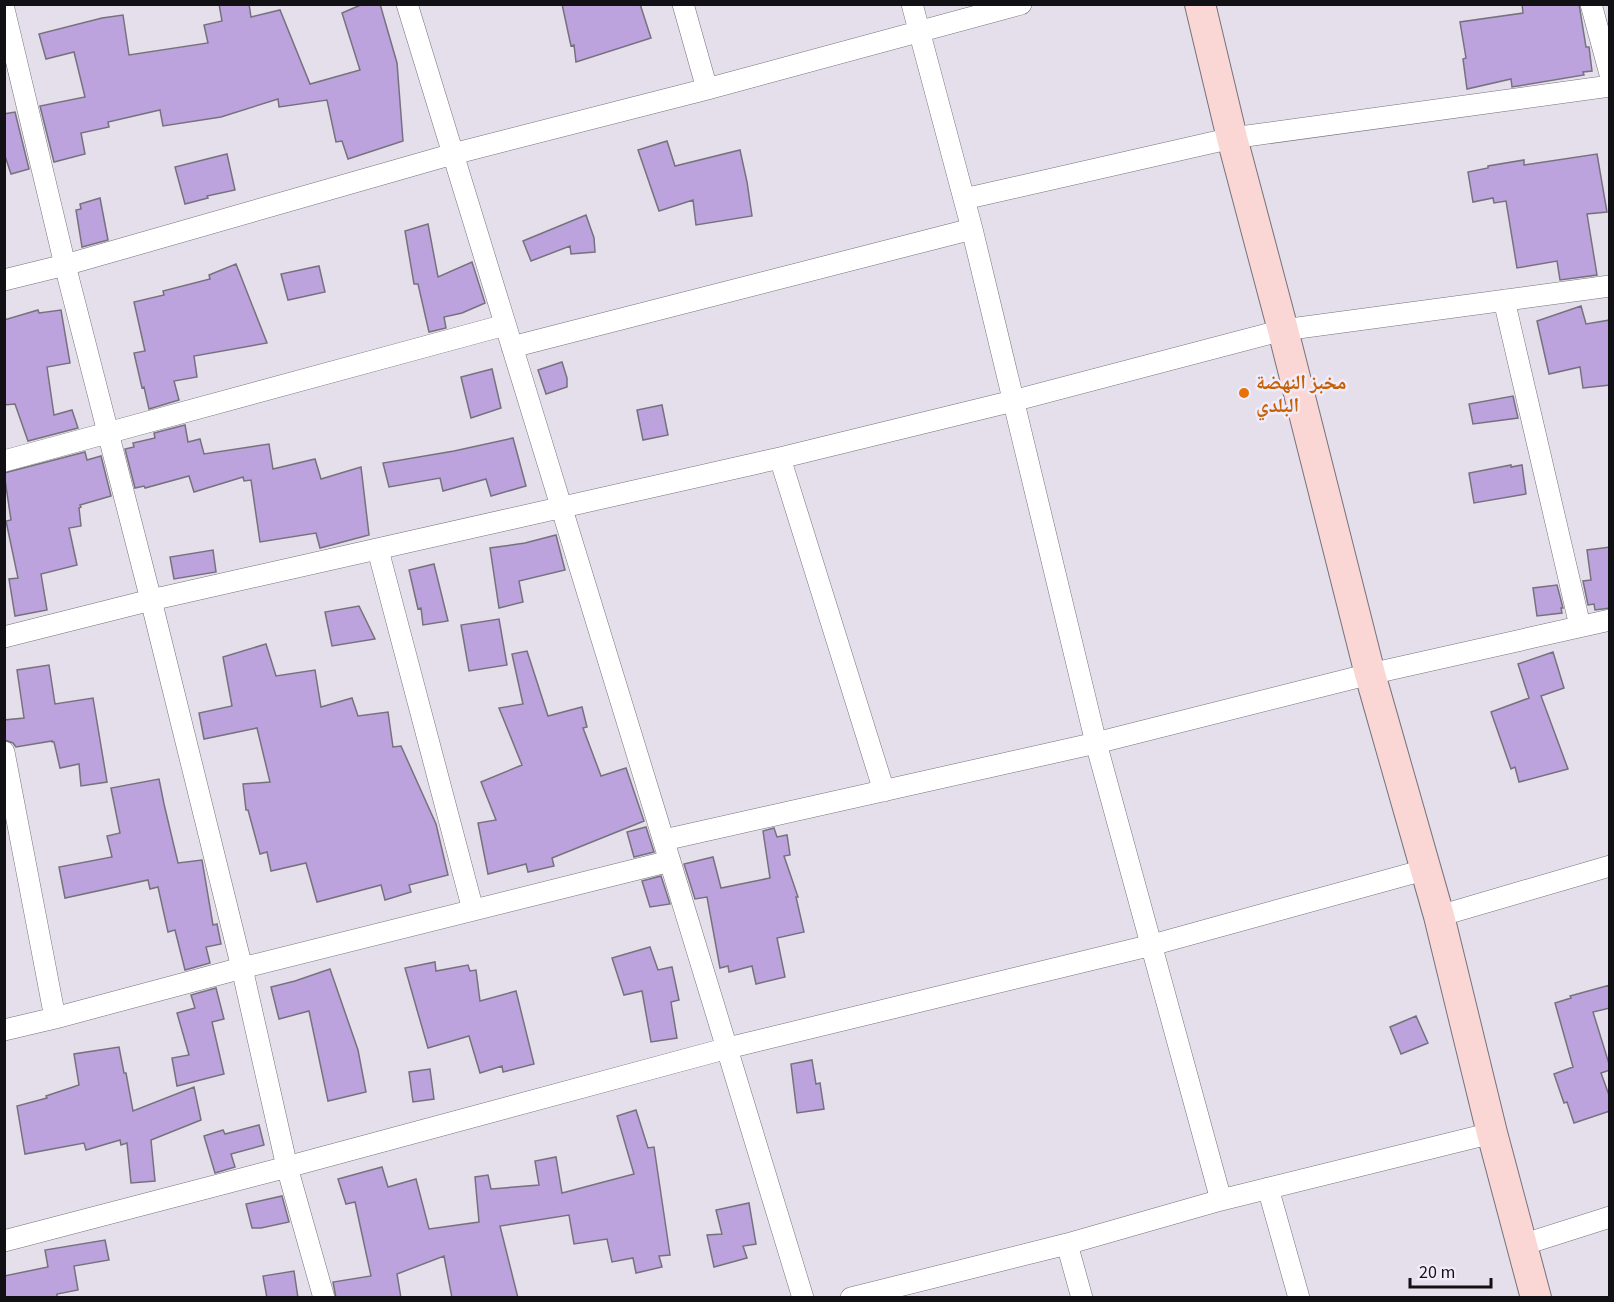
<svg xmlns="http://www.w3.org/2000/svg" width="1614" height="1302" viewBox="0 0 1614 1302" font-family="'Source Sans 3','Noto Naskh Arabic',sans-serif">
<rect width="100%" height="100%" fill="#e4dfeb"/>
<path fill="#bca3dd" stroke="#76727d" stroke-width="1.5" d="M219 4H249L251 17 280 10 310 84 360 70 342 13 363 4H380L397 63 403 141 348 159 342 141 336 142 327 100 279 107 278 99 221 117 163 126 160 110 108 122 109 127 81 133 85 154 54 162 40 106 85 97 74 52 46 59 39 34 102 18 123 15 129 55 208 43 204 25 222 21Z
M562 4H640L651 38 576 62 574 45 571 46Z
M1522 4H1579L1586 47H1589L1592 71 1583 72 1584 75 1512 87 1511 79 1467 89 1463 59 1466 58 1460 22 1523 13Z
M15 112 29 169 11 174 4 153V114Z
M667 141 675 166 740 150 747 182 752 216 696 225 693 200 659 211 638 150Z
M227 154 235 190 207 196 208 198 185 204 175 167Z
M1597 154 1607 212 1587 214 1597 275 1560 280 1557 261 1517 268 1506 201 1494 203 1493 198 1473 202 1468 172 1488 168V166L1524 160V165Z
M100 198 108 240 82 247 76 210 81 209 80 204Z
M586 215 594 238 595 252 571 254 570 246 531 261 523 241Z
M428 224 438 277 472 262 485 303 462 313 444 317 446 328 429 332 418 284H414L405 231Z
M236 264 267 343 194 356 197 377 174 381 179 400 149 409 144 387 142 388 134 353 145 351 134 302 164 295 163 291 210 279 209 275Z
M319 266 325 292 288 300 281 274Z
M1581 306 1586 324 1610 320V385L1583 388 1580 367 1549 374 1537 321Z
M38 310 39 313 61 310 70 363 47 367 54 415 72 410 78 428 28 441 15 404 4 405V320Z
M562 362 567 378V387L546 394 538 370Z
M492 369 501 408 471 418 461 377Z
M1513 396 1518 418 1473 424 1469 404Z
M662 405 668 435 643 440 637 410Z
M185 425 188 442 200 439 204 454 269 444 273 469 315 459 321 479 361 467 369 535 320 548 316 533 260 542 251 480 244 481 243 477 194 492 189 476 145 488 144 486 135 488 125 449 134 447 133 443 155 438 154 433Z
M513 438 526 486 491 496 486 479 443 491 440 478 389 487 383 463 454 451Z
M85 452 87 460 101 456 111 496 80 505 81 507 79 508 81 526 69 528 77 565 41 574 47 610 15 616 9 579 18 578 6 521 11 520 4 473Z
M1511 465V467L1522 465 1526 494 1474 503 1469 473Z
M556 535 565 570 519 581 523 602 499 608 490 548 525 543Z
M1610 547V608L1595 610 1594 604 1588 605 1583 581 1591 580 1587 550Z
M213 550 216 572 174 579 170 557Z
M434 564 448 621 423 625 421 608 418 609 409 570Z
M1557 585 1563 608H1561L1562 613 1537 616 1533 588Z
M359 606 375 639 332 646 325 612Z
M499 619 507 665 469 671 461 625Z
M266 644 276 676 315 670 321 707 352 698 358 716 388 712 393 747 401 746 436 824 448 875 409 885 411 892 385 900 381 885 317 902 306 863 271 871 267 852 260 854 248 810H246L243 784 270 782 257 728 204 739 199 713 232 706 223 657Z
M527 651 548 716 582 707 587 727 583 728 601 776 626 768 644 821 552 858 554 866 528 872 526 864 488 874 478 823 496 820 481 782 522 765 499 708 523 704 512 654Z
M1553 652 1564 688 1541 696 1568 769 1519 782 1515 767 1511 769 1491 712 1529 698 1518 664Z
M49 665 55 704 93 698 107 782 81 786 79 764 60 768 54 742H52V741L16 747 13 743 4 740V720L24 718 17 670Z
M159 779 164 804 178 863 202 860 213 925 217 924 221 944 206 947 210 963 185 970 175 930 168 932 158 887 150 889 148 880 65 898 59 867 112 857 107 836 120 833 111 788Z
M646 827 654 852 634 857 627 832Z
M774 828 777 837 787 835 790 855 784 856 798 897H796L804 932 777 938 785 977 756 984 752 966 729 972 728 966 720 968 707 897 695 899 684 864 713 857 721 888 770 878 763 831Z
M661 876 670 904 650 907 642 881Z
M650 947 658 970 672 967 679 1000 671 1002 677 1038 651 1042 642 991 624 995 612 958Z
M435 962 436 971 468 965 470 971 476 970 480 1001 516 991 534 1064 503 1072 502 1066 480 1073 469 1036 428 1048 405 968Z
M330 969 358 1050 366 1092 328 1101 309 1011 279 1019 271 987 295 981Z
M1610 985V1008L1593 1012 1610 1067V1070L1601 1073 1610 1098V1111L1574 1123 1567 1102 1564 1103 1554 1074 1573 1067 1555 1003 1571 998 1570 996Z
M216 988 224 1019 212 1022 224 1074 177 1086 172 1058 189 1055 177 1013 195 1008 191 995Z
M1416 1016 1428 1043 1401 1054 1390 1027Z
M119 1047 124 1073H126L133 1111 194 1087 201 1120 151 1140 155 1181 131 1183 127 1143 121 1145 120 1140 86 1150 84 1143 25 1154 17 1106 47 1098 46 1096 79 1085 74 1054Z
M812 1060 816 1084 820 1083 824 1109 797 1113 791 1064Z
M430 1069 434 1099 413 1102 409 1072Z
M636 1110 648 1148 654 1147 670 1255 659 1256 662 1267 636 1273 633 1258 612 1262 607 1239 574 1244 569 1215 500 1226 518 1298H452L444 1256 397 1274 401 1298H336L333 1282 371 1276 355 1202 346 1204 338 1179 382 1167 388 1187 416 1179 429 1229 479 1222 475 1177 488 1175 491 1189 539 1185 535 1161 556 1157 562 1193 634 1174 617 1116Z
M259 1125 264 1145 231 1154 235 1167 215 1173 204 1136 223 1130 225 1134Z
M282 1196 289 1222 261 1228H252L246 1204Z
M749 1203 756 1244 743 1246 747 1258 714 1267 707 1235 722 1234 716 1210Z
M105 1240 109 1260 74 1266 78 1290 57 1294V1298H4V1276L48 1267 45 1250Z
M294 1271 298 1298H267L263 1276Z"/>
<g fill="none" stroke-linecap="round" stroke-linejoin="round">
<g stroke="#76727c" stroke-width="22">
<path id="street" d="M407 4C538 436 673 866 803 1298
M683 4 707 89
M912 4 972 229 1096 743 1221 1200
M1591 4 1610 74
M4 9 65 265 151 600 242 968 287 1167 324 1298
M964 199 1232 138 1610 86
M4 280 65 265 453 154 707 89 1021 4
M1504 300 1580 626
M512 347 972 229
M780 458 884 791
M4 461 505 325
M378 550 473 910
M4 637 151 600 780 458 1013 401 1283 330 1610 286
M4 752 55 1018
M664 840 1096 743 1370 674 1610 620
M1439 916 1610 866
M4 1030 55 1018 242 968 670 861
M1268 1188 1299 1298
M4 1241 287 1167 728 1048 1152 945 1424 870
M1067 1244 1082 1298
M1522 1245 1610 1217
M851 1298 1067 1244 1221 1200 1492 1133"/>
</g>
<g stroke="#76727c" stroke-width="32">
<path id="secondary" d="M1200 4 1232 138 1283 330 1370 674 1439 916 1492 1133 1536 1298"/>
</g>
<use href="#street" stroke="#fff" stroke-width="21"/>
<use href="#secondary" stroke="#fad7d4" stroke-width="30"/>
</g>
<circle fill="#e8710a" stroke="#f1ecf9" stroke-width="2" cx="1244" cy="393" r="6"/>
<g text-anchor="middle" stroke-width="5" stroke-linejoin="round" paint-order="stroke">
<g font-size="20" font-weight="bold" fill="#c56008" stroke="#f1ecf9" text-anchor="start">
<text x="1256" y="389">مخبز النهضة<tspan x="1256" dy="23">البلدي</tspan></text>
</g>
</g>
<rect width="1614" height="1302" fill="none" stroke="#111014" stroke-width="12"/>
<path d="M1410 1278v9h81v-9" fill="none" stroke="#111014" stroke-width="3"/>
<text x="1419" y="1278" font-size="18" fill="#111014" stroke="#f1ecf9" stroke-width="4.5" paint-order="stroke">20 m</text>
</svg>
